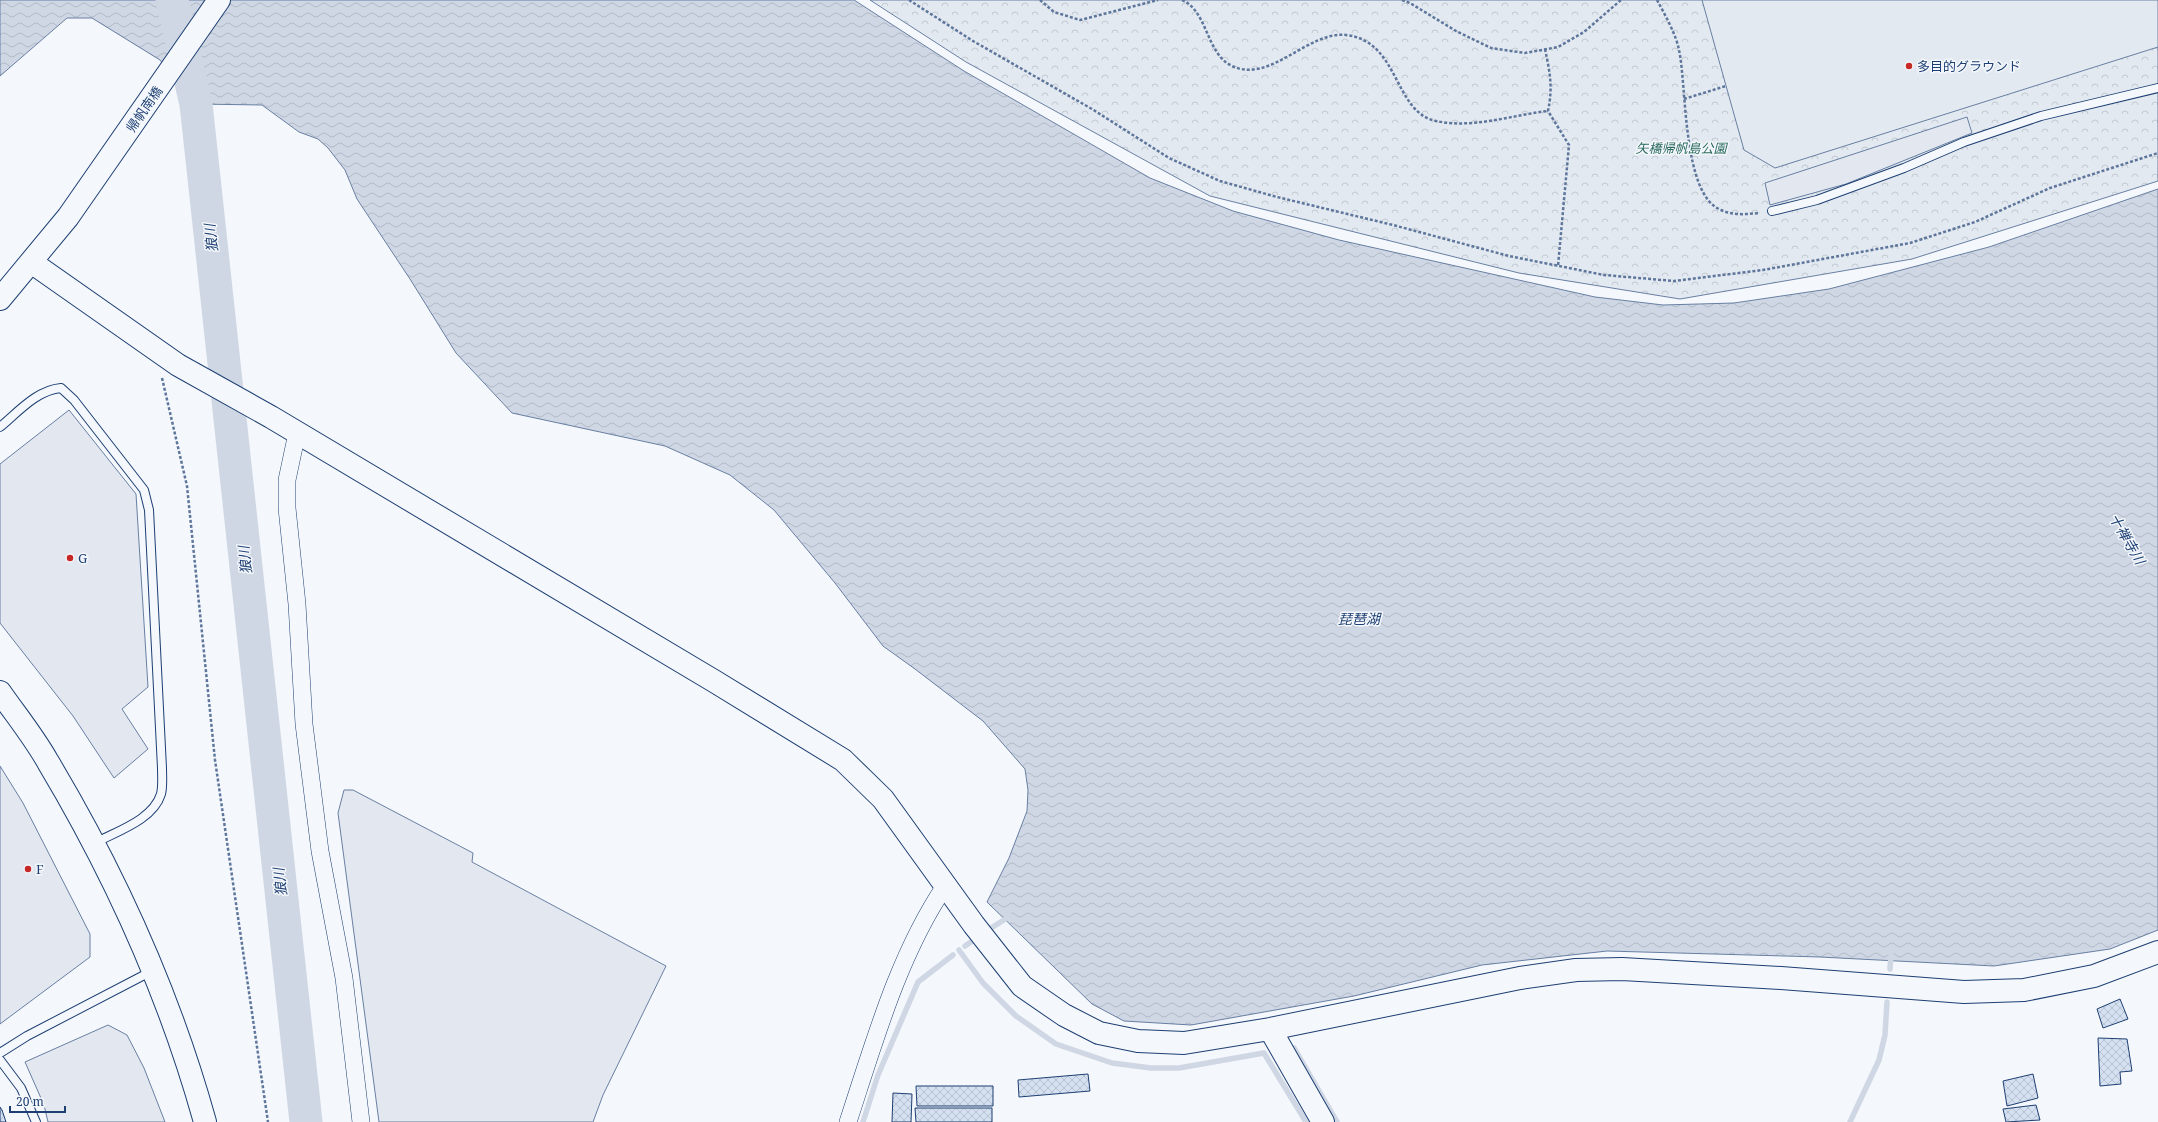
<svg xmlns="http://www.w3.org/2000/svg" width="2158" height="1122" viewBox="0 0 2158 1122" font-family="'Noto Serif','Noto Sans JP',serif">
<defs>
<pattern id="park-crowns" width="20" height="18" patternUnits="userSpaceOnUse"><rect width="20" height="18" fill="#e3e9f0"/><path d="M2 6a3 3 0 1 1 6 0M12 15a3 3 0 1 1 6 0" fill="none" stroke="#c2c9d1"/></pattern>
<pattern id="water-waves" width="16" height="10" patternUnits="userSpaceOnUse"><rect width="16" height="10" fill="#cfd7e4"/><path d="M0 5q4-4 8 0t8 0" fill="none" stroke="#b1bac7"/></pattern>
<pattern id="building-cross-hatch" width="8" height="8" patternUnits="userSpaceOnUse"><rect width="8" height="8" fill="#d5e0f0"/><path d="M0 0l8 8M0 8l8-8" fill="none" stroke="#b6c1d1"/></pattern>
</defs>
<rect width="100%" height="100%" fill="#f4f7fb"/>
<path fill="url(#park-crowns)" stroke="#687fa3" d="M870 0H2158V181L1912 259 1680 299 1519 273 1210 196 966 62Z"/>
<path fill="#e3e9f0" stroke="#687fa3" d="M1702 0H2158V47L1775 168 1744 150Z"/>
<path fill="#e3e8f0" stroke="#687fa3" d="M1967 117 1972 133 1846 184 1770 205 1765 183Z
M69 410 136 494 148 687 122 709 148 749 114 778 73 716 0 623V464Z
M0 766 23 803 90 934V957L0 1024Z
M344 790H353L473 853 472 862 666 966 603 1095 593 1122H379L338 813Z
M108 1025 127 1035 144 1068 165 1122H48L44 1105 25 1062Z"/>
<path fill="url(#water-waves)" stroke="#687fa3" d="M0 0H854L964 71 1150 178 1233 211 1339 240 1595 297 1663 305 1734 303 1829 289 1989 247 2158 189V930L2110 949 1994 966 1820 957 1607 951 1482 965 1354 996 1191 1025 1124 1021 1092 1004 987 902 1009 858 1027 811 1028 790 1025 769 983 721 915 669 883 646 835 583 774 510 730 475 665 446 512 413 456 353 410 279 357 199 345 170 328 148 318 139 299 132 262 105 196 104 160 60 92 18H67L0 76Z"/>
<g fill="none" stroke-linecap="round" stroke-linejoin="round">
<path stroke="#cfd7e4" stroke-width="5.5" d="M985 932 1010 916
M965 946 978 937
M959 950 983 983 1016 1016 1056 1044 1112 1063 1151 1068H1179L1264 1053 1306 1122
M1890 969 1891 954
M1294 1048 1337 1122
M863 1122 878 1075 918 982 953 955
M1850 1122 1879 1060 1885 1035 1887 1002"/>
<path stroke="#cfd7e4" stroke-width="33" d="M172 0 196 104 306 1122"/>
</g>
<path fill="url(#building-cross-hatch)" stroke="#1d3f73" d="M2120 999 2128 1019 2103 1028 2097 1009Z
M2098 1038 2127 1039 2132 1071 2120 1072 2121 1084 2100 1086Z
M1088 1074 1090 1091 1019 1097 1018 1080Z
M2033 1074 2038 1098 2007 1106 2003 1081Z
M916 1086H993V1106H917Z
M893 1093 912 1094 911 1122H892Z
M2036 1105 2040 1120 2006 1122 2003 1109Z
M0 1107 2 1110 6 1122H0Z
M915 1108H992V1122H916Z"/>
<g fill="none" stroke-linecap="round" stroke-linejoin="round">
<g stroke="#1d3f73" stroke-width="10">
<path id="lane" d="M1772 211 1817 200 1904 168 1964 142 2041 116 2158 88
M0 427C18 412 37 390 61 388L74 400 144 490 149 510 162 768C162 776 163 786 161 794 153 820 117 831 95 843
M0 1053 27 1036 152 971
M0 1060 21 1088 36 1122"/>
</g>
<g stroke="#1d3f73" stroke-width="18">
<path id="street" d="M297 433 287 480V508L297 604 304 724 320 851 344 978 361 1122
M848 1122C874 1043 898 956 945 886"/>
</g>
<g stroke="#1d3f73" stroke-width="24">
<path id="secondary" d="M31 262 178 365 271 417 714 681 843 760 883 799 974 925 1022 986 1064 1015 1099 1033 1138 1041 1184 1043 1270 1029 1520 978 1576 970 1622 969 1781 978 1964 992 2024 990 2094 976 2158 952
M0 299 68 217 219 0
M1270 1029 1323 1122"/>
</g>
<g stroke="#1d3f73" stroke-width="24">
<path id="primary" d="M0 692C16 715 34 737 48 762 115 874 170 996 205 1122"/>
</g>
<path stroke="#5e769c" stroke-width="2.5" stroke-dasharray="3 2" stroke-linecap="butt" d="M909 0 973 41 1092 109 1169 158 1220 181 1277 197 1393 225 1509 256 1604 275 1674 281 1763 270 1910 243 1975 222 2050 188 2158 153
M1040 0 1054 12 1080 20 1158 0
M1182 0C1208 11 1206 54 1232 66 1271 84 1307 31 1346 35 1400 41 1393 112 1436 121 1473 129 1512 115 1548 111
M1402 0 1410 3 1456 31 1491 48 1525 53 1558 47 1584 32 1621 0
M1657 0C1665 15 1676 34 1679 50 1687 86 1682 195 1721 210 1734 216 1747 214 1760 213
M1545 49C1550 73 1553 87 1548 111L1569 145 1558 266
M1684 99 1726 86
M162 378 187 486 215 760 268 1122"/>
<use href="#lane" stroke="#f4f7fb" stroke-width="8"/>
<use href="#street" stroke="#f4f7fb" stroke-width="17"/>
<use href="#secondary" stroke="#f4f7fb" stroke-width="22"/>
<use href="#primary" stroke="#f4f7fb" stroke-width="22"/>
</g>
<g fill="#c62828" stroke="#f4f7fb" stroke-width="1.5">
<circle cx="1909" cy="66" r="4"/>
<circle cx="70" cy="558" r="4"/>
<circle cx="28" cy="869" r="4"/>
</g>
<g text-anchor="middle" stroke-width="3" stroke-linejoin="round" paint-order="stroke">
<g font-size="13" fill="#1d3f73" stroke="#f4f7fb" text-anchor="start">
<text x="1917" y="71">多目的グラウンド</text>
<text x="78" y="563">G</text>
<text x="36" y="874">F</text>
</g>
<g font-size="13" fill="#1d3f73" stroke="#f4f7fb">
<text transform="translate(144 109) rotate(-55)" y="5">帰帆南橋</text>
</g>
<g font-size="13" font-style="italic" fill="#2c6c60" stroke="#f4f7fb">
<text x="1681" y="153">矢橋帰帆島公園</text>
</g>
<g font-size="14" font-style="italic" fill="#1d3f73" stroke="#f4f7fb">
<text transform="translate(211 238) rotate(-96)" y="5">狼川</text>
<text transform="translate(2127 539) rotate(60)" y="5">十禅寺川</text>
<text transform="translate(245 560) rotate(-96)" y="5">狼川</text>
<text x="1359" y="624">琵琶湖</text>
<text transform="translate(280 882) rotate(-96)" y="5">狼川</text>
</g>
</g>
<path d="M10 1106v6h55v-6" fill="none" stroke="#1d3f73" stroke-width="2"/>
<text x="16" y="1106" font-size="12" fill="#1d3f73" stroke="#f4f7fb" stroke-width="3" paint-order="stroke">20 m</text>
</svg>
